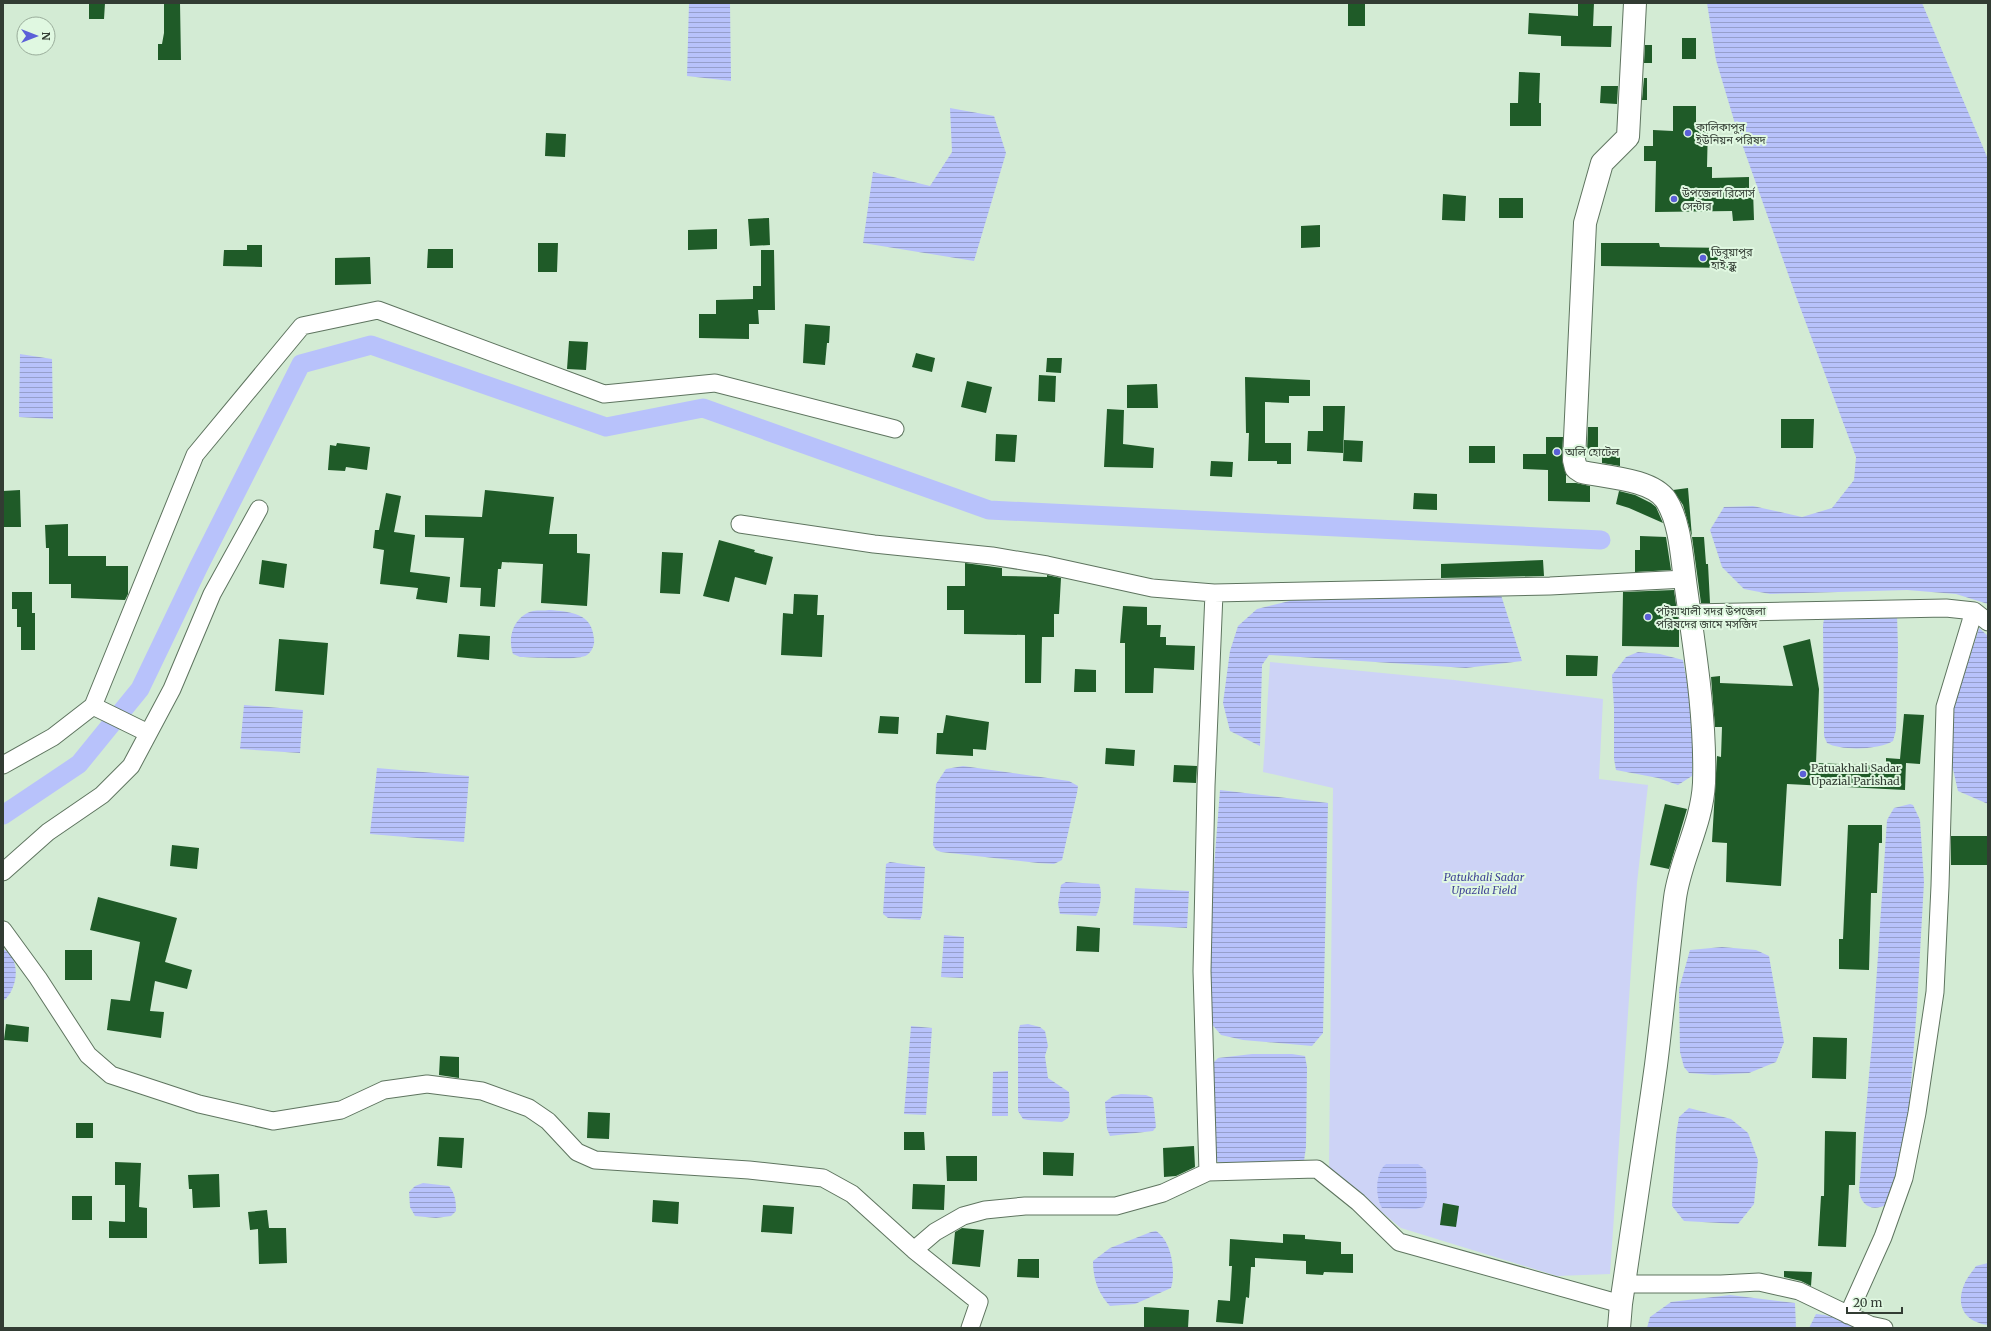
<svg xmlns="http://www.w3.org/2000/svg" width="1991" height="1331" viewBox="0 0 1991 1331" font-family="Merriweather,'Noto Sans Bengali',serif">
<defs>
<pattern id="water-rules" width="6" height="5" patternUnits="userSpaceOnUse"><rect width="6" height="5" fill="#b8c2fb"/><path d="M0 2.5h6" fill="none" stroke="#969fcc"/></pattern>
</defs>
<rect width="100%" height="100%" fill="#d3ebd4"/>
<path fill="#cdd3f6" d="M1270 662 1454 680 1603 699 1599 779 1648 785 1637 883 1610 1274 1557 1276 1401 1228 1329 1169 1333 788 1263 772Z"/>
<path fill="url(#water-rules)" d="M689 3H730L731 81 687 76Z
M1707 3H1922L1988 159V604L1956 594 1907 590 1770 594 1744 589 1722 567 1710 530 1724 507 1753 506 1802 517 1832 508 1854 480 1856 457 1797 299 1736 127 1716 60Z
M950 108 994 116 1006 153 974 261 863 243 873 172 930 186 952 152Z
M20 354 52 359 53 419 19 417Z
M1501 595 1522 661 1466 668 1269 655 1262 665 1260 746 1230 731 1223 703 1230 651 1238 626 1257 609 1310 596Z
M549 610C570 612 592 612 594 639 595 644 592 652 587 655 579 661 533 657 520 657L513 654C507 637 514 616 533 611 538 610 544 611 549 610Z
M1897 614 1898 649 1896 730 1893 741C1879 750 1841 751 1827 743L1824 736 1823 625 1824 619 1830 616Z
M1979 628 1988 636V804L1958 791 1952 765 1950 719Z
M1638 652 1660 654 1683 660 1690 699 1693 746 1692 776 1678 785 1658 778 1616 770 1614 759V708L1612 675 1626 657Z
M244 705 303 710 300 753 240 749Z
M963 766 1069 781 1078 786 1077 793 1062 860 1054 864 1038 863 941 852 936 850 933 845 936 784 946 769Z
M377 768 469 776 464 842 370 834Z
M1220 790 1328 803 1323 1033 1312 1046 1243 1040 1221 1035 1210 1022 1208 945Z
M1910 804 1913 805 1920 820 1924 882 1917 1006 1908 1122 1890 1198 1888 1204C1873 1212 1861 1207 1859 1190L1873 1030 1887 820 1894 808Z
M890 862 925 867 922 914 920 920 888 918 883 914 886 864Z
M1066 882 1099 884C1103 892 1100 909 1096 916L1060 914 1058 904 1061 885Z
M1135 888 1189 891 1187 928 1133 925Z
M944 935 964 937 963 978 941 977Z
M1722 947 1756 950 1769 956 1784 1042 1776 1062 1749 1073 1714 1075 1689 1073 1684 1067 1680 1052 1679 989 1690 950Z
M3 949C22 958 18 990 3 1001Z
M1028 1024 1040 1027 1045 1031 1048 1046 1045 1056 1048 1078 1069 1092 1070 1111 1068 1118 1062 1122 1028 1120 1023 1119 1018 1111V1033L1020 1025Z
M911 1026 932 1028 926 1115 904 1114Z
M1252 1054H1292L1305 1056 1307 1067 1306 1147 1304 1161 1243 1164 1218 1162 1214 1154 1213 1063 1218 1058Z
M1008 1071V1116H992L993 1072Z
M1121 1094 1146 1095 1153 1098 1156 1127 1153 1131 1110 1136 1107 1129 1105 1102 1113 1096Z
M1689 1108 1731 1119 1748 1133 1758 1160 1754 1204 1738 1224 1684 1221 1672 1206 1676 1135 1679 1117Z
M1386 1164H1418L1426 1170 1427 1197 1423 1207 1416 1209 1382 1208C1375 1197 1375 1172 1386 1164Z
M423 1183 449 1186C455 1193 456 1201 456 1211L451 1216 436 1218 415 1216 410 1207 409 1192 415 1186Z
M1156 1231C1172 1241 1176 1272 1171 1288L1135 1304 1110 1306C1098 1293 1093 1279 1093 1261L1110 1248 1151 1232Z
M1988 1263V1325C1966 1322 1955 1307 1964 1285 1966 1279 1972 1272 1976 1266Z
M1730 1295 1795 1303 1796 1328H1647L1650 1317 1671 1302Z
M1816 1314 1825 1315 1867 1328H1809Z"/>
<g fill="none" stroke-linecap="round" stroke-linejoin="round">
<path stroke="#b8c2fb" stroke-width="19" d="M3 815 79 764 140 689 198 568 301 364 371 345 606 427 703 408 989 510 1601 540"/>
</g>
<path fill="#1f5b28" d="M89 3H105L104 19H89Z
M164 3H180L181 60H158V44H162L164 33Z
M1348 3H1365V26H1348Z
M1578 3H1594L1593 26H1612L1611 47 1561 46V36L1528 34 1529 13 1578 16Z
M1682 38H1696V59H1682Z
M1645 45H1652V63H1644Z
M1519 72 1540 73 1539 103H1541V126H1510V103H1518Z
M1644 78H1647V100H1642Z
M1601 86H1618L1617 104 1600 103Z
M1673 106H1696V124H1708L1707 167H1712V178L1749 177V190H1753L1754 220 1733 221 1732 211 1655 212 1656 161H1644V146H1653V130L1673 131Z
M546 133 566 134 565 157 545 156Z
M1443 194 1466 196 1465 221 1442 220Z
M1499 198H1523V218H1499Z
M769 218 770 245 750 246 748 219Z
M1320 225V247L1301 248V226Z
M717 229V249L688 250V230Z
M538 243H558L557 272H538Z
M1601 243H1659L1660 247 1729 248V268L1601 266Z
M247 245H262V267L223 266 224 250H247Z
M428 249H453V268H427Z
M761 250H774L775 310H758L759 324H749V339L699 338V314H716V300L753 299V286H761Z
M370 257 371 284 335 285V258Z
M805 324 830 326 829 343H827L825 365 803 363Z
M569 341 588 342 586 370 567 369Z
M916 353 935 358 932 372 912 367Z
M1047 358H1062L1061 373 1046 372Z
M1039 375 1056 376 1055 402 1038 401Z
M1245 377 1310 380V396H1289V403L1265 402V443H1291V464H1277V461H1248L1249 433H1246Z
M967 381 992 387 986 413 961 407Z
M1157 384 1158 408H1127V385Z
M1323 406H1345L1343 453 1307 451 1308 431H1323Z
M1107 409 1124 410 1123 444 1154 448 1153 468 1104 467Z
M1781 419H1814L1813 448H1781Z
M1588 427H1598V454L1587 453Z
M996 434 1017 435 1015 462 995 461Z
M1546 437H1563L1562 460 1566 474V483H1576L1590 486V502L1548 501V470L1523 469V454H1546Z
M1344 440 1363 441 1362 462 1343 461Z
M337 443 370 447 367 470 346 467 345 471 328 470 330 445 336 446Z
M1469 446H1495V463H1469Z
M1602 450H1620V466L1602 463Z
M1211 461 1233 462 1232 477 1210 476Z
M1688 488 1692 537 1683 505 1673 490Z
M20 490 21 527H3V491Z
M485 490 554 497 549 534H577V553L590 554 587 606 541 603 543 564 502 562 501 569H498L495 607 480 606 481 588 460 587 464 538 425 537V515L482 517Z
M1619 491 1635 495 1651 503 1656 507 1663 523 1629 508 1616 504Z
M386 493 401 496 394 532 415 535 410 572 450 577 447 603 416 599 418 588 380 584 384 550 373 548 375 530H379Z
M1414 493 1437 494V510L1413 509Z
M68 524V556H106V566H128V594L125 600 71 598V584H49V548H46L45 525Z
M1640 536 1666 537 1671 570 1635 572V550H1640Z
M1692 537H1704L1706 564H1708L1710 603H1701Z
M719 540 755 550 754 552 773 557 766 585 735 577 729 602 703 596Z
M662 552 683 553 680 594 660 593Z
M262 560 287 564 284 588 259 584Z
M1543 560 1544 576 1441 578V564Z
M965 563 1002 568V576L1047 577V575L1061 578 1059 614H1054V637H1042L1041 683H1025V635L964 634V610H947V586H965Z
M1674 590 1679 626V647L1622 646 1623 592Z
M12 592H32V613H35V650H21V627H17V609H12Z
M794 594 818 595 817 615H824L822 657 781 655 783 613 793 614Z
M1123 606 1147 607V625H1161L1160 637H1166V645L1195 646 1194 670 1154 668 1153 693H1125V643H1120Z
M459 634 490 636 489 660 457 657Z
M279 639 328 643 324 695 275 691Z
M1810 639 1819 689 1816 763 1886 766V758L1900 759 1904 714 1924 715 1920 764 1906 763 1905 790 1787 784 1781 886 1726 882 1727 843 1712 842 1717 756 1721 757 1722 727H1715L1711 677 1720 676V683L1793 686 1783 646Z
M1566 655 1598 656 1597 676H1566Z
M1075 669 1096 670V692H1074Z
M946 715 989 722 986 750 973 749V756L936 754 937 733H943Z
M880 716 899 717 898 734 878 733Z
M1106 748 1135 750 1134 766 1105 764Z
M1174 765 1197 766 1196 783 1173 782Z
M1665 804 1687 809 1669 869 1650 865Z
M1848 825H1882V843H1879L1877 893H1871L1869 970 1839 969V939H1843Z
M1951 836H1988V865H1951Z
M172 845 199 848 197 869 170 866Z
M98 897 177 918 165 962 192 970 187 989 155 981 150 1011 164 1012 161 1038 107 1030 111 999 130 1001 140 942 90 930Z
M1077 926 1100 928 1099 952 1076 951Z
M65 950H92V980H65Z
M6 1024 29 1027 28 1042 4 1040Z
M1813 1037 1847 1038 1846 1079 1812 1078Z
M440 1056 459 1057V1078L439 1075Z
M588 1112 610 1113 609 1139 587 1138Z
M76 1123H93V1138H76Z
M1825 1131 1856 1132 1855 1185H1849L1846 1247 1818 1246 1821 1196H1824Z
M904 1132H924L925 1150H904Z
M439 1137 464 1138 462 1168 437 1166Z
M1194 1146 1195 1167 1176 1176 1164 1177 1163 1148Z
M1043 1152 1074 1153 1073 1176 1043 1175Z
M946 1156H977V1181H947Z
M115 1162 141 1163 139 1207 147 1208V1238H109V1221L125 1222V1185H115Z
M219 1174 220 1207 193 1208 192 1189H189L188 1175Z
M913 1184 945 1185 944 1210 912 1209Z
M72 1196H92V1220H72Z
M653 1200 679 1202 678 1224 652 1222Z
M1443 1203 1459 1206 1456 1227 1440 1225Z
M763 1205 794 1207 792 1234 761 1232Z
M267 1210 269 1228H286L287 1263 259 1264 258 1229 250 1230 248 1212Z
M962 1228 984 1230 980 1267 952 1264 955 1232Z
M1283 1234 1305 1235V1239L1341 1242V1254H1353V1273L1324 1272 1323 1275 1306 1274V1261L1255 1258V1267H1251L1249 1298 1246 1297 1243 1324 1216 1322 1218 1300 1230 1301 1232 1266H1229L1230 1239 1283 1243Z
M1018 1259H1039V1278L1017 1277Z
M1784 1271 1812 1272 1811 1286 1801 1281 1784 1277Z
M1144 1307 1189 1310 1188 1328H1144Z"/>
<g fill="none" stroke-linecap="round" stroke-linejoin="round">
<g stroke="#5e745f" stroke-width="19">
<path id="minor" d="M740 524 874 544 992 556 1047 565 1152 588 1214 593 1550 586 1685 579
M1690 613 1946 608 1974 611 1988 622
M93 706 148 733
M3 765 53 737 93 706 195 455 302 326 378 310 604 394 715 383 895 429
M3 872 48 832 102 795 131 766 172 689 212 594 259 509
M3 930 38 978 88 1055 111 1075 199 1104 273 1121 341 1110 384 1090 427 1084 482 1091 529 1108 548 1121 577 1152 595 1160 749 1170 823 1178 852 1194 914 1250 979 1302 970 1328
M1208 1172 1202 971 1206 786 1214 593
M914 1250 935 1232 963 1216 985 1210 1025 1206H1116L1163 1193 1208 1172 1317 1169 1358 1202 1399 1242 1621 1304
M1624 1284H1721L1759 1282 1799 1291 1870 1325 1884 1328
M1848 1315 1883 1237 1904 1178 1917 1113 1935 992 1940 886 1945 707 1974 611"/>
</g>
<g stroke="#5e745f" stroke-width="24">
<path id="tertiary" d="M1619 1328 1621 1304C1633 1225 1645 1145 1656 1065 1663 1010 1668 954 1675 898 1680 860 1702 824 1704 783 1706 719 1695 652 1686 588 1682 561 1681 523 1666 500 1652 479 1605 477 1582 472L1576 468 1574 460 1585 223 1602 163 1628 137 1635 3"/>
</g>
<use href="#minor" stroke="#fff" stroke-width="17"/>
<use href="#tertiary" stroke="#fff" stroke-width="22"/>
</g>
<g fill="#5c60d8" stroke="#e0f8e1" stroke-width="1.5">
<circle cx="1688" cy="133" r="4"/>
<circle cx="1674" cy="199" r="4"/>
<circle cx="1703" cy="258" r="4"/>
<circle cx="1557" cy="452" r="4"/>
<circle cx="1648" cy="617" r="4"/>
<circle cx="1803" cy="774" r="4"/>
</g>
<g text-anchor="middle" stroke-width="4" stroke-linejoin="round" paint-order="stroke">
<g font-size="11" fill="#323c33" stroke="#e0f8e1" text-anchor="start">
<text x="1696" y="131">কালিকাপুর<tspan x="1696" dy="13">ইউনিয়ন পরিষদ</tspan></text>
<text x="1682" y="197">উপজেলা রিসোর্স<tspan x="1682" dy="13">সেন্টার</tspan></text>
<text x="1711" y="256">ডিবুয়াপুর<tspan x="1711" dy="13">হাই স্কুল</tspan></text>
<text x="1565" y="456">অলি হোটেল</text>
<text x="1656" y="615">পটুয়াখালী সদর উপজেলা<tspan x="1656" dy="13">পরিষদের জামে মসজিদ</tspan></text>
<text x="1811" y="772">Patuakhali Sadar<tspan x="1811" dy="13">Upazial Parishad</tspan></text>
</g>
<g font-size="11" font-style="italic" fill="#404496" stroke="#e0f8e1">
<text x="1484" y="881">Patukhali Sadar<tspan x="1484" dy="13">Upazila Field</tspan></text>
</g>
</g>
<rect width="1991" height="1331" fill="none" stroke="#323c33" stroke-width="8"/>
<g transform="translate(36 36) rotate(90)"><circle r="19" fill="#e0f8e1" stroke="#9aad9b"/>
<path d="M0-3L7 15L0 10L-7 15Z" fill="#5c60d8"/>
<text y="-6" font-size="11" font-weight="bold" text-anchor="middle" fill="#323c33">N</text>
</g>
<path d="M1847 1307v6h55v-6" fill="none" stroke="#323c33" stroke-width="2"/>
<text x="1853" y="1307" font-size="12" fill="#323c33" stroke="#e0f8e1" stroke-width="3" paint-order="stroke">20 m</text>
</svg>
